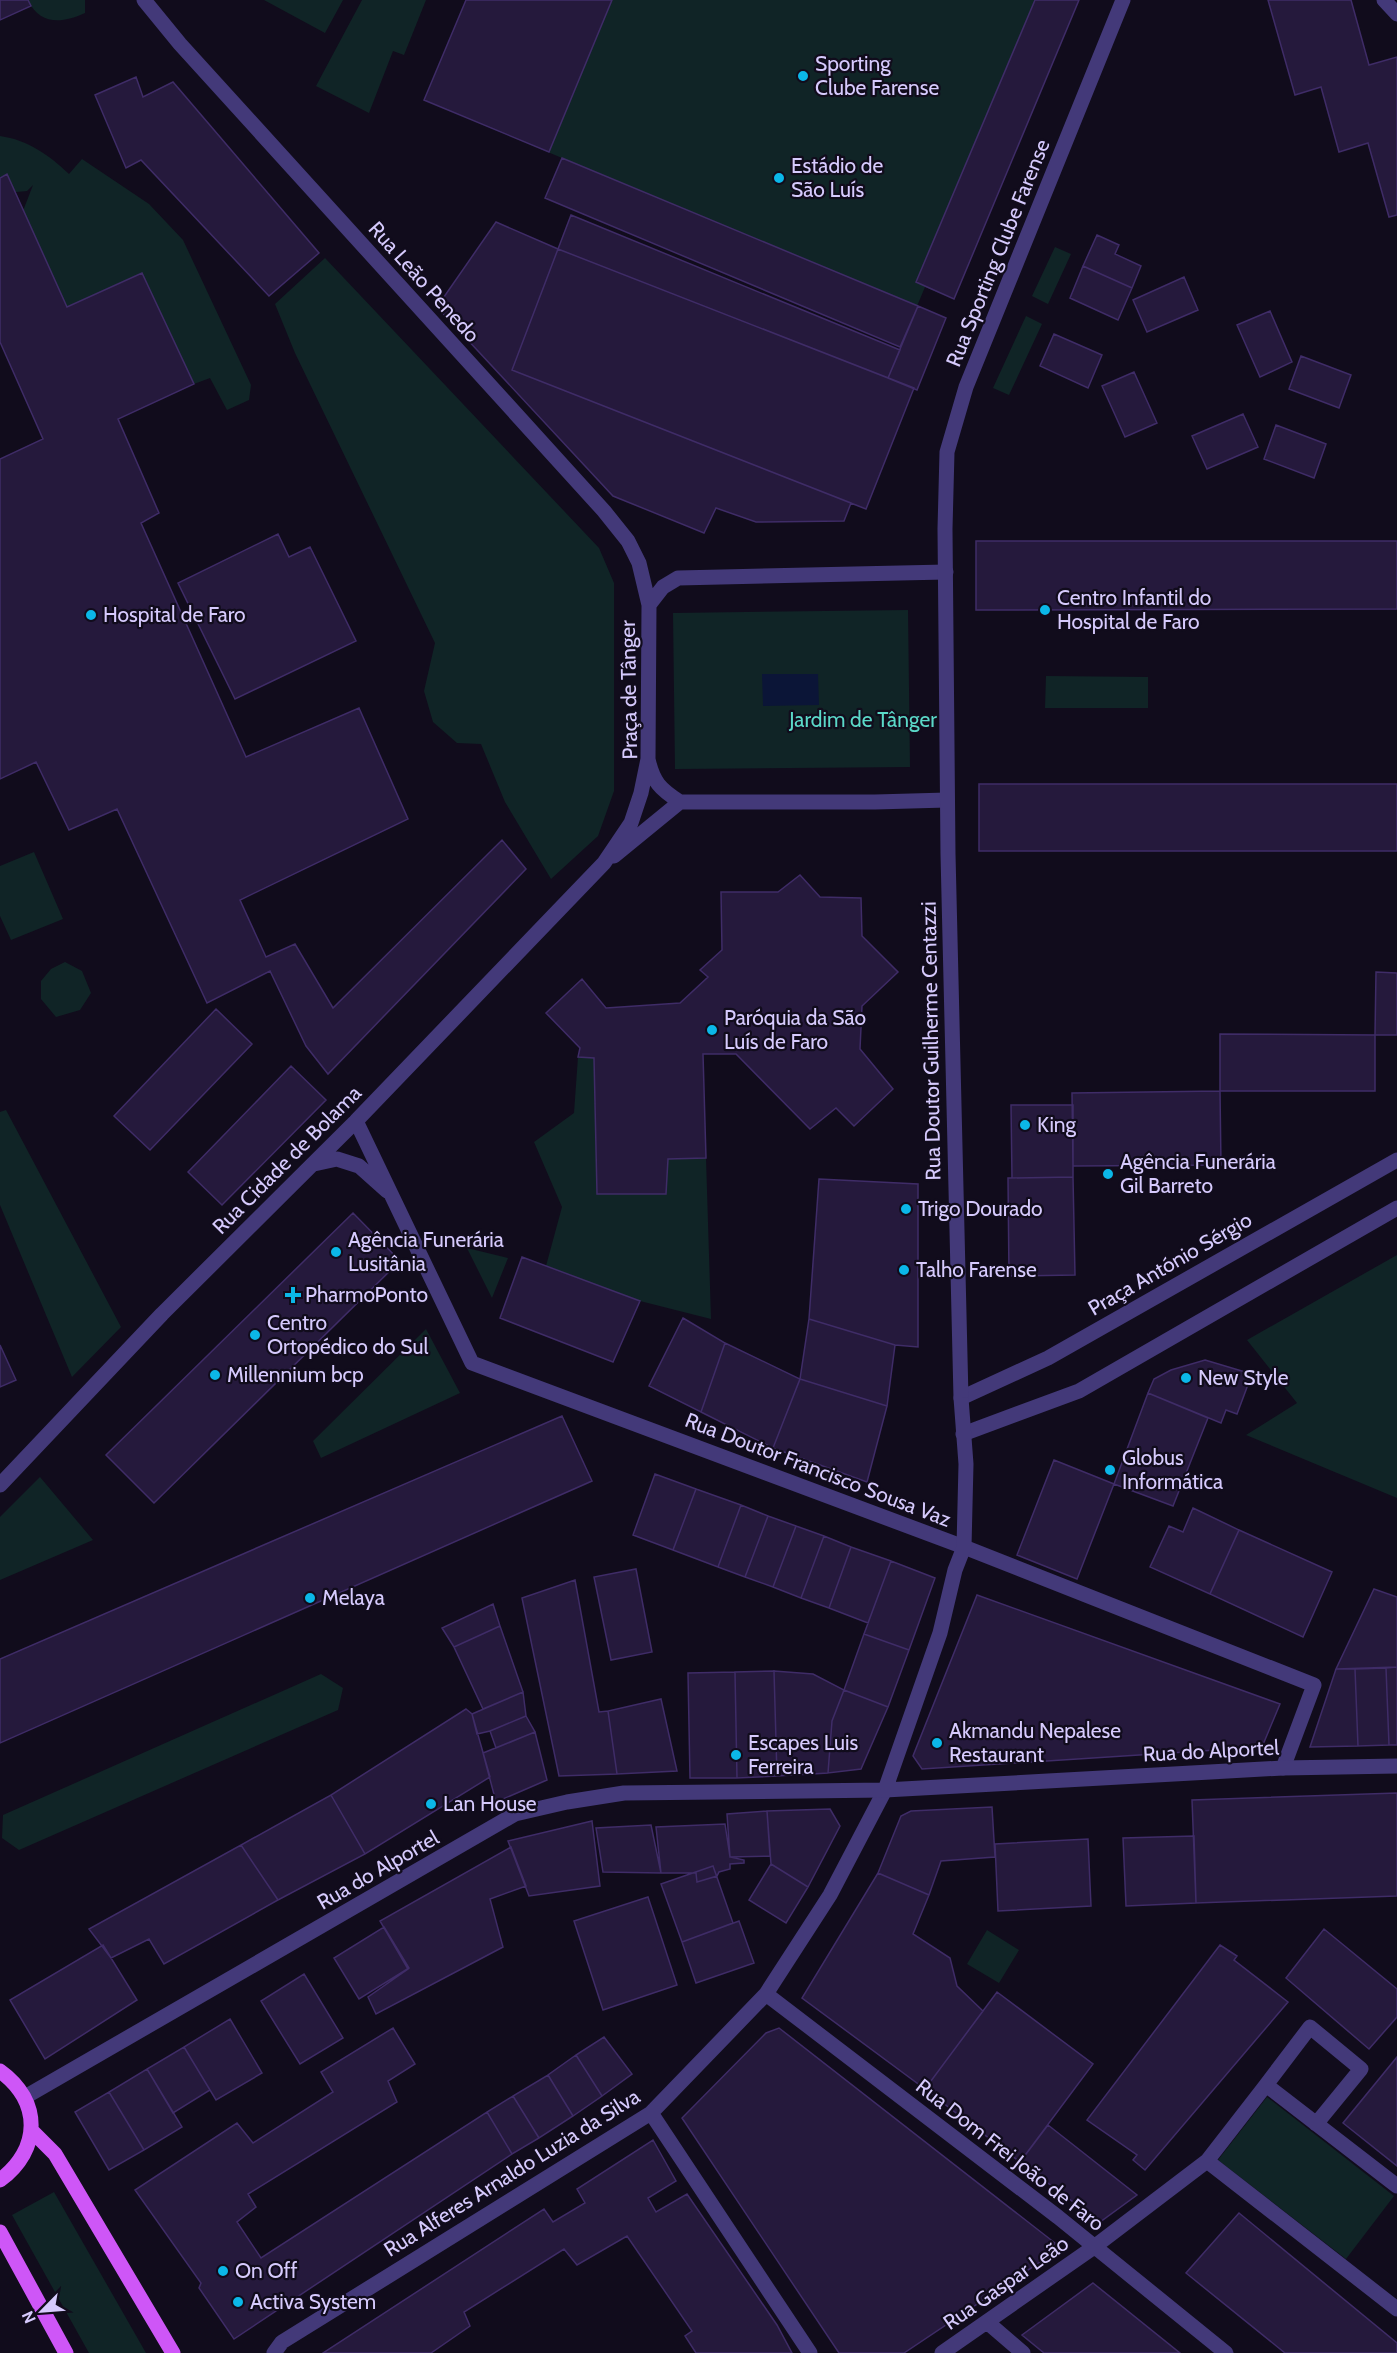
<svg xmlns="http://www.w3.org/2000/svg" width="1397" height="2353" viewBox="0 0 1397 2353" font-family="Cabin,sans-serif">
<rect width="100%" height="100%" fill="#110c1c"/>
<path fill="#102426" d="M28 0H85V13C63 23 40 26 28 0Z
M264 0H343L325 33Z
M362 0H426L404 55 393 51 369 113 316 86Z
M466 0H1079L954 299 925 287 900 347 545 198 562 158 424 100Z
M0 136C28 140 49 155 69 174L82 159 149 204 183 240 251 385 249 400 227 410 210 378 194 384 142 273 67 307 23 211 33 185 27 191 6 193 0 177Z
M1055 247 1071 254 1048 304 1032 296Z
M325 258 599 548 614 583V791L598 836 551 879 505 802 481 744 457 743 433 722 424 691 435 643 295 353 275 304Z
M1026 316 1042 324 1009 395 993 388Z
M908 610 910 767 675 769 673 613Z
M1046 676 1148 677V708H1045Z
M34 852 63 919 11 940 0 916V866Z
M65 962 82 971 91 993 80 1010 56 1017 41 999V981L51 969Z
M578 1057 594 1058 597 1194 668 1159 706 1158 711 1319 640 1301 546 1266 562 1207 534 1142 574 1113Z
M6 1110 121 1327 72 1377 0 1205V1112Z
M467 1248 508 1258 492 1298Z
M1397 1255V1498L1246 1435 1297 1403 1247 1340Z
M426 1329 460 1393 321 1458 313 1441Z
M40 1477 93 1540 0 1580V1517Z
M321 1674 343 1688 338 1710 19 1850 2 1838 3 1815Z
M987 1930 1019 1950 999 1983 967 1964Z
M1267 2097 1394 2196 1346 2259 1218 2160Z
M54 2192 146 2353H89L12 2215Z"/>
<path fill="#0b1537" d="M762 674H818L819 705 763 706Z"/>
<path fill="#25193c" stroke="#3f2c67" stroke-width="1.5" d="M0 0H28L31 6 0 20Z
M466 0H612L549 152 424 100Z
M1035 0H1079L954 299 916 282Z
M1268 0H1351L1369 65 1397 57V215L1389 217 1368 143 1339 152 1321 87 1295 95Z
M136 77 143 97 173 82 319 253 269 296 141 160 126 168 95 95Z
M562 158 918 306 900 347 545 198Z
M7 174 67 307 142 273 194 384 118 419 159 513 141 523 246 757 359 708 408 819 240 900 266 957 295 944 333 1008 502 840 526 869 328 1074 306 1046 270 971 207 1003 117 809 69 830 36 762 0 779V459L43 439 0 342V178Z
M571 215 900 350 888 378 558 249Z
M496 222 558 249 512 370 851 503 844 521 756 522 716 508 704 533 613 496 437 307Z
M1097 235 1119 245 1115 254 1141 266 1132 288 1083 266Z
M558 249 914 388 866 509 512 370Z
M1083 266 1132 288 1118 320 1070 298Z
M1184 277 1198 310 1147 332 1133 300Z
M918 306 946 318 917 390 888 378Z
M1270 311 1292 362 1260 377 1237 325Z
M1054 334 1102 355 1088 388 1040 366Z
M1301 356 1351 375 1339 408 1289 389Z
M1134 372 1157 423 1125 437 1102 386Z
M1243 414 1258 447 1207 469 1192 436Z
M1276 425 1326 444 1314 478 1264 459Z
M278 534 289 557 310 547 356 641 235 699 178 583Z
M976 541H1397V609L976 610Z
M979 784H1397V851H979Z
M800 875 820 897 861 898 862 936 898 972 862 1006 860 1049 893 1089 854 1126 836 1108 810 1129 736 1054H703L706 1158 668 1159 666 1194H597L594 1058 578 1057 580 1048 546 1013 582 979 606 1008 680 1003 708 977 700 970 722 950 721 892H778Z
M1376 972 1397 973V1035H1375Z
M216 1009 252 1044 150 1150 114 1116Z
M1220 1034 1375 1035V1091H1220Z
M291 1066 326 1100 222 1205 188 1172Z
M1220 1091 1221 1165 1073 1166 1072 1093Z
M1011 1105H1073V1177L1012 1178Z
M1073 1177 1075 1275 1009 1276 1008 1178Z
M819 1179 918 1184V1347L895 1345 809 1319Z
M353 1213 400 1261 154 1503 106 1455Z
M522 1257 640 1301 613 1362 500 1318Z
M683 1318 725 1343 701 1412 649 1386Z
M809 1319 895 1345 887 1406 800 1379Z
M725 1343 800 1379 773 1448 701 1412Z
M0 1345 16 1380 0 1387Z
M1205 1360 1252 1374 1237 1414 1226 1410 1221 1423 1148 1393 1154 1379 1171 1370Z
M800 1379 887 1406 867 1482 773 1448Z
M1148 1393 1208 1418 1173 1506 1114 1484Z
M562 1416 592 1481 0 1743V1659Z
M1054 1460 1114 1484 1077 1579 1017 1555Z
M655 1474 696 1489 673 1550 633 1535Z
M696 1489 741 1505 718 1567 673 1550Z
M741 1505 768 1516 745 1577 718 1567Z
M1193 1508 1239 1530 1210 1594 1150 1567 1169 1526 1183 1532Z
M768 1516 796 1526 773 1587 745 1577Z
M796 1526 824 1536 801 1598 773 1587Z
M1239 1530 1332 1572 1303 1637 1210 1594Z
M824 1536 851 1547 829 1608 801 1598Z
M851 1547 891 1561 868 1623 829 1608Z
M891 1561 935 1578 909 1650 864 1634Z
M636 1569 652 1652 611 1660 594 1577Z
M575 1580 599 1712 608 1711 617 1774 559 1776 522 1598Z
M1374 1589 1397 1597V1667L1336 1669Z
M977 1595 1280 1704 1262 1747 922 1769 913 1756Z
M493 1604 500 1626 454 1647 442 1628Z
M500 1626 523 1692 483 1709 454 1647Z
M864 1634 909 1650 888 1707 844 1690Z
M1397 1667V1745H1389L1386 1668Z
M1386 1668 1389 1745 1358 1746 1355 1669Z
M1336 1669H1355L1358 1746 1310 1747Z
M774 1671 777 1776 737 1778 735 1672Z
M774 1671 813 1674 844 1690 832 1721 828 1773 777 1776Z
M735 1672 737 1778H690L688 1673Z
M844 1690 888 1707 861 1769 828 1773 832 1721Z
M523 1692 526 1716 490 1731 477 1734 472 1714Z
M661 1699 677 1771 617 1774 608 1711Z
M466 1709 472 1714 490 1777 365 1854 331 1795Z
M526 1716 535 1732 496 1748 490 1731Z
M535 1732 547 1780 496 1802 483 1753Z
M1397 1793V1896L1196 1903 1192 1800Z
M331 1795 365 1854 278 1900 241 1845Z
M992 1807 995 1857 941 1861 929 1895 878 1873 901 1816 911 1811Z
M830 1809 840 1826 808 1887 771 1864 767 1811Z
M767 1811 770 1856 730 1857 727 1814Z
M592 1821 600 1886 529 1896 508 1841Z
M725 1824 730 1857 744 1860V1863L730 1864V1869L719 1872 717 1876 697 1882 696 1873H661L656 1827Z
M651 1825 661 1873 603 1872 596 1828Z
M1194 1836 1196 1903 1126 1906 1123 1838Z
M1088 1839 1091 1906 998 1911 995 1844Z
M241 1845 278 1900 164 1964 149 1939 111 1958 89 1929Z
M511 1847 526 1886 490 1899 503 1947 376 2014 368 1997 408 1969 380 1921Z
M771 1864 808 1887 786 1923 749 1900Z
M713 1866 733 1923 682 1942 661 1884Z
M878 1873 929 1895 913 1934 950 1958 957 1986 983 2011 925 2089 802 1998Z
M648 1897 677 1985 603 2010 574 1921Z
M739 1921 754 1963 696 1983 682 1942Z
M384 1927 409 1968 359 1999 334 1958Z
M1324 1929 1397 1989V2017L1369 2049 1286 1978Z
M103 1945 137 2000 45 2059 10 2000Z
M1220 1945 1237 1956 1234 1960 1288 2002 1145 2170 1133 2160 1137 2155 1087 2120Z
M304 1974 343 2038 300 2064 261 2001Z
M997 1992 1093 2064 1020 2162 925 2089Z
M230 2019 262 2073 216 2100 184 2047Z
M393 2028 415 2064 388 2081 397 2102 248 2194 256 2207 237 2222 261 2258 487 2112 512 2154 234 2339 199 2288 201 2283 135 2190 237 2123 253 2143 333 2092 321 2072Z
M779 2028 1055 2243V2252L904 2353H839L682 2118 766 2033Z
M604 2037 632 2074 602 2096 576 2055Z
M184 2047 210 2090 173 2113 147 2069Z
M576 2055 602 2096 573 2116 548 2075Z
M1397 2057V2166L1343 2123Z
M147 2069 182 2127 144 2150 109 2092Z
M548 2075 573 2116 539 2138 513 2096Z
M109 2092 144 2150 109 2170 75 2112Z
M513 2096 539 2138 512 2154 487 2112Z
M1048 2125 1137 2195 1100 2222 1020 2162Z
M653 2140 676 2181 648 2198 656 2212 687 2194 777 2325 792 2353H696L685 2336 692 2331 627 2236 577 2265 564 2249 464 2312 470 2326 431 2353H323L544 2209 553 2222 585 2203 577 2189Z
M1239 2213 1397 2343V2353H1285L1186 2273Z
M1093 2283 1180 2353H1044L1022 2335Z"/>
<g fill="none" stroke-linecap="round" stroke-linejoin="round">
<path stroke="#433979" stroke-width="15" d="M144 0 180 44 604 511 628 541 639 563 649 605
M1384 0 1397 14
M946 572 678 578 663 587 649 605 648 759C653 782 660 789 680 802H875L947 800
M614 856 680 802
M356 1121 472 1363 964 1547 1314 1685 1283 1768
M314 1164 337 1159 359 1166 387 1191
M961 1398 1048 1358 1397 1160
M963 1434 1079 1391 1397 1208
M0 1485 162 1314 356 1121 604 863 631 823 641 793 648 759
M766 1994 1058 2217 1226 2353
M1266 2085 1310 2027 1361 2069 1316 2124
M651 2113 810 2353
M1397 2186 1266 2085 1207 2161 1397 2309
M987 2322 1023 2353
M274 2353 282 2342 651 2113 766 1994 830 1895 885 1790
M942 2353 1094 2247 1207 2161"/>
<path stroke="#433979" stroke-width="15" d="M885 1790 940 1633 955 1570 964 1547 966 1464 961 1398 948 854 945 529 947 452 966 387 1123 0
M25 2097 515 1814 567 1802 624 1793 885 1790 1283 1768 1397 1766"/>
<path stroke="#ce56f7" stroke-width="15" d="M0 2071C42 2101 41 2150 0 2180
M31 2130 55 2154 173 2353
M0 2232 66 2353"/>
</g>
<g fill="#0bb7e8" stroke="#110c1c" stroke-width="2">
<circle cx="803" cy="76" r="6"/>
<circle cx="779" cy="178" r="6"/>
<circle cx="1045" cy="610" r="6"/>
<circle cx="91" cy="615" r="6"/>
<circle cx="712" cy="1030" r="6"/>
<circle cx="1025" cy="1125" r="6"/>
<circle cx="1108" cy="1174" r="6"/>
<circle cx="906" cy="1209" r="6"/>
<circle cx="336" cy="1252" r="6"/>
<circle cx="904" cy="1270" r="6"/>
<path d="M290 1286h6v6h6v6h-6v6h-6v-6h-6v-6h6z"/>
<circle cx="255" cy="1335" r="6"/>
<circle cx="215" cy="1375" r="6"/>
<circle cx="1186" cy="1378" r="6"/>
<circle cx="1110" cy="1470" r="6"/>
<circle cx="310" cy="1598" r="6"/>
<circle cx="937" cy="1743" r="6"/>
<circle cx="736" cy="1755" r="6"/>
<circle cx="431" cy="1804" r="6"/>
<circle cx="223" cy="2271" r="6"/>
<circle cx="238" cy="2302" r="6"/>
</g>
<g text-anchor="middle" stroke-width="4.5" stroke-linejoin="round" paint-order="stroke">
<g font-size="21" fill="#d6cafd" stroke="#110c1c" text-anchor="start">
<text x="815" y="71">Sporting<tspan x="815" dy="24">Clube Farense</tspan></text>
<text x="791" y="173">Estádio de<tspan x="791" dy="24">São Luís</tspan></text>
<text x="1057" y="605">Centro Infantil do<tspan x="1057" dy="24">Hospital de Faro</tspan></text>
<text x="103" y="622">Hospital de Faro</text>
<text x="724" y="1025">Paróquia da São<tspan x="724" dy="24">Luís de Faro</tspan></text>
<text x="1037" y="1132">King</text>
<text x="1120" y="1169">Agência Funerária<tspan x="1120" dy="24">Gil Barreto</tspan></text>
<text x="918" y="1216">Trigo Dourado</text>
<text x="348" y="1247">Agência Funerária<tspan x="348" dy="24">Lusitânia</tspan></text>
<text x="916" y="1277">Talho Farense</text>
<text x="305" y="1302">PharmoPonto</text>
<text x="267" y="1330">Centro<tspan x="267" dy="24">Ortopédico do Sul</tspan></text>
<text x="227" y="1382">Millennium bcp</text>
<text x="1198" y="1385">New Style</text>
<text x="1122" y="1465">Globus<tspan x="1122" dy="24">Informática</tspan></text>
<text x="322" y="1605">Melaya</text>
<text x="949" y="1738">Akmandu Nepalese<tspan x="949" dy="24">Restaurant</tspan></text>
<text x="748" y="1750">Escapes Luis<tspan x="748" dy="24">Ferreira</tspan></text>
<text x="443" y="1811">Lan House</text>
<text x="235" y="2278">On Off</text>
<text x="250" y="2309">Activa System</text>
</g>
<g font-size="21" fill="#d6cafd" stroke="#110c1c">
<text transform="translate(998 253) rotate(-68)" y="7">Rua Sporting Clube Farense</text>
<text transform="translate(424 282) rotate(48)" y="7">Rua Leão Penedo</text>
<text transform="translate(629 690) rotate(-91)" y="7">Praça de Tânger</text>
<text transform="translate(931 1041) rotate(-91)" y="7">Rua Doutor Guilherme Centazzi</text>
<text transform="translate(287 1160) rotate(-45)" y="7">Rua Cidade de Bolama</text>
<text transform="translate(1170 1264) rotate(-30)" y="7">Praça António Sérgio</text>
<text transform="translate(818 1470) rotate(21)" y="7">Rua Doutor Francisco Sousa Vaz</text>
<text transform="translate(1211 1751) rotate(-3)" y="7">Rua do Alportel</text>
<text transform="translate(378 1870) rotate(-30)" y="7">Rua do Alportel</text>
<text transform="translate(1010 2155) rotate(38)" y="7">Rua Dom Frei João de Faro</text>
<text transform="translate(512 2173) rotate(-32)" y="7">Rua Alferes Arnaldo Luzia da Silva</text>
<text transform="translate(1006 2283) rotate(-35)" y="7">Rua Gaspar Leão</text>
</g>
<g font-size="21" fill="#5bd8c8" stroke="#110c1c">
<text x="863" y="727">Jardim de Tânger</text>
</g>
</g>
<g transform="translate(42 2311) rotate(245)" stroke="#110c1c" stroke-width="4.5" paint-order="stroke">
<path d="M0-4.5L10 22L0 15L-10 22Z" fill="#d6cafd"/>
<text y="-9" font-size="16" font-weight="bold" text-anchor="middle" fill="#d6cafd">N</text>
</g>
</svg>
